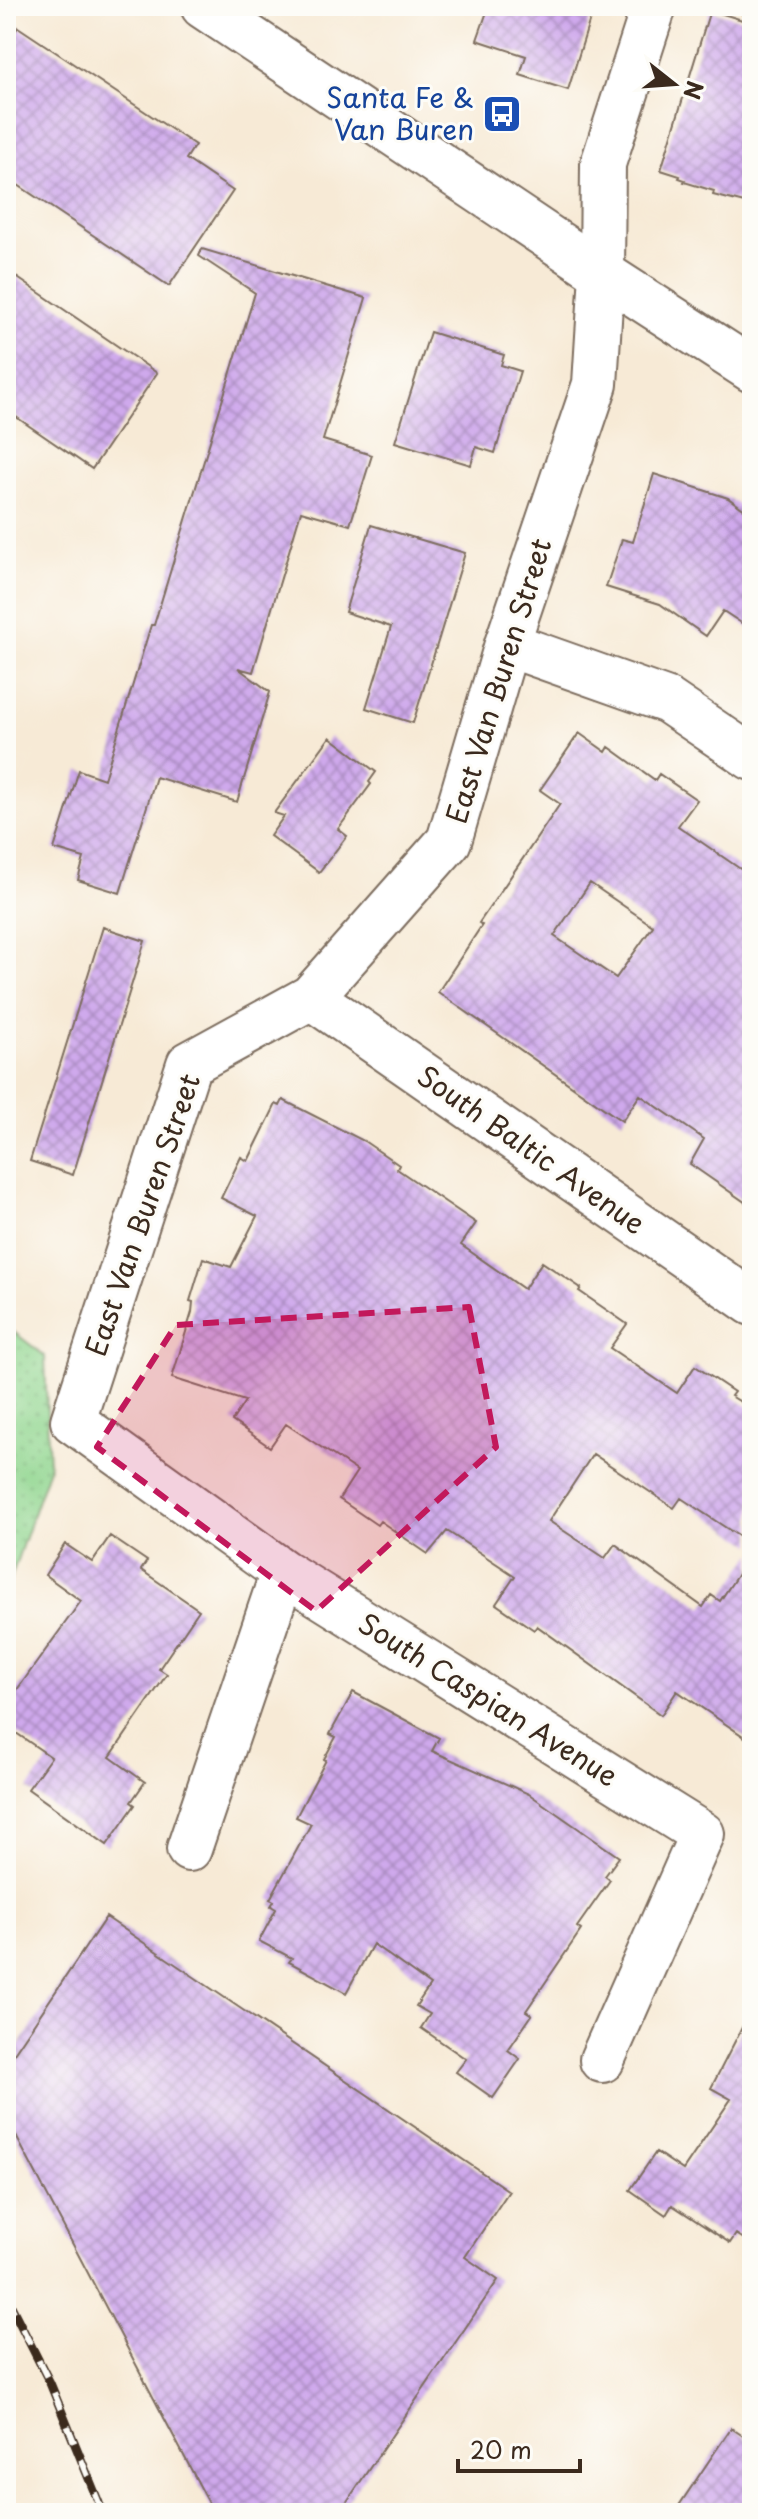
<svg xmlns="http://www.w3.org/2000/svg" width="758" height="2519" viewBox="0 0 758 2519" font-family="'Playpen Sans',sans-serif">
<defs>
<pattern id="grass-dots" width="8" height="8" patternUnits="userSpaceOnUse" patternTransform="scale(2)"><rect width="8" height="8" fill="#8fd58e"/><path d="M2 2h.1M6 6h.1" fill="none" stroke="#7cb77a" stroke-width="1.8" stroke-linecap="round"/></pattern>
<pattern id="building-cross-hatch" width="8" height="8" patternUnits="userSpaceOnUse" patternTransform="scale(2)"><rect width="8" height="8" fill="#cfa9ec"/><path d="M0 0l8 8M0 8l8-8" fill="none" stroke="#a98abf"/></pattern>
</defs>
<rect width="100%" height="100%" fill="#fdfcf7"/>
<filter id="ink" filterUnits="userSpaceOnUse"><feTurbulence type="fractalNoise" baseFrequency=".0125" numOctaves="2"/><feDisplacementMap in="SourceGraphic" scale="16" xChannelSelector="R" yChannelSelector="G"/><feConvolveMatrix kernelMatrix="1 2 1 2 8 2 1 2 1" color-interpolation-filters="sRGB"/></filter>
<filter id="wash" filterUnits="userSpaceOnUse"><feTurbulence type="fractalNoise" baseFrequency=".006" numOctaves="4" result="noise"/><feDisplacementMap in="SourceGraphic" scale="32" xChannelSelector="R" yChannelSelector="G"/><feGaussianBlur stdDeviation="1.8" result="paint"/><feColorMatrix in="noise" values="0 0 0 0 0 0 0 0 0 0 0 0 0 0 0 0 0 1.4 0 .05"/><feComposite in="paint" operator="in"/></filter>
<g filter="url(#wash)">
<rect width="100%" height="100%" fill="#f7ead6"/>
<path fill="url(#grass-dots)" stroke="#658056" stroke-width="2" d="M6 1326 45 1356 49 1468 6 1592Z"/>
<g id="blocks">
<path fill="url(#building-cross-hatch)" fill-rule="evenodd" d="M489 6H594L568 90 520 75 526 56 477 40Z
M710 10 752 23V205L713 195 714 191 684 182 685 180 679 178 680 176 661 170Z
M18 27 195 145 186 159 233 191 169 286 6 177V45Z
M202 249 366 298 323 440 372 455 350 525 301 511 253 672 238 668 270 692 237 802 156 777 120 893 78 880 84 858 54 849 79 770 104 779 151 625H154L255 293 199 256Z
M6 270 157 373 92 469 6 410Z
M430 332 504 355 501 365 520 371 495 453 476 447 471 465 395 442Z
M654 474 728 498 752 515V630L723 611 706 636 660 604 606 587 622 539 633 542Z
M371 525 465 553 413 723 366 708 391 627 345 612Z
M579 733 606 752 609 747 655 780 659 774 697 800 678 826 752 877V1207L690 1164 704 1139 640 1095 622 1121 438 992 482 925 479 923 560 804 540 790ZM590 883 653 926 616 978 554 936Z
M330 737 376 772 369 782 371 784 338 829 347 836 319 872 270 836 284 816 274 813Z
M103 927 145 941 73 1175 30 1161Z
M283 1100 364 1141 399 1165 397 1169 476 1223 461 1245 524 1289 542 1262 581 1288 579 1291 627 1324 610 1348 677 1393 695 1366 734 1392 731 1396 752 1409V1545L681 1498 674 1508 593 1454 549 1521 605 1558 615 1544 703 1607 711 1595 720 1601 752 1553V1742L677 1691 661 1715 537 1626 534 1630 496 1604 515 1576 447 1531 428 1554 380 1521 377 1525 339 1499 357 1471 286 1424 270 1447 232 1421 245 1401 172 1378 192 1312 193 1302 190 1301 203 1258 231 1267 257 1216 221 1198 241 1157 248 1161 276 1104 280 1106Z
M110 1536 147 1561 141 1570 199 1610 159 1669 167 1674 110 1757 145 1782 131 1802 135 1805 107 1845 28 1789 51 1757 6 1726V1705L81 1601 45 1575 65 1544 92 1562Z
M353 1692 439 1738 432 1751 529 1794 619 1857 605 1876 610 1880 577 1927 581 1930 526 2011 532 2015 508 2050 520 2059 493 2098 456 2072 466 2059 421 2028 430 2014 416 2006 430 1985 373 1944 346 1993 289 1962 292 1958 259 1941 276 1909 271 1906 274 1901 270 1899 311 1824 296 1817 326 1760 324 1759 336 1737 330 1734Z
M106 1917 509 2191 465 2257 498 2280 339 2513H214L6 2117V2065Z
M752 2008V2244L736 2234 730 2243 672 2205 666 2215 630 2190 656 2152 683 2170 731 2099 711 2088Z
M731 2428 752 2442V2513H674Z"/>
</g>
</g>
<g filter="url(#ink)">
<use href="#blocks" fill-opacity="0" stroke="#7d6d5e" stroke-width="2"/>
<g fill="none" stroke-linecap="round" stroke-linejoin="round">
<g stroke="#7d6d5e" stroke-width="26">
<path id="lane" d="M751 6H752"/>
</g>
<g stroke="#7d6d5e" stroke-width="48">
<path id="street" d="M507 644 668 701 752 758
M311 997 752 1303
M189 1849 283 1572
M602 2060 702 1834 283 1572 73 1421 189 1064 311 997 449 841 507 644 595 384 602 273 603 164 654 6"/>
</g>
<g stroke="#7d6d5e" stroke-width="48">
<path id="secondary" d="M203 6 602 273 752 370"/>
</g>
<use href="#lane" stroke="#fff" stroke-width="22"/>
<use href="#street" stroke="#fff" stroke-width="44"/>
<use href="#secondary" stroke="#fff" stroke-width="44"/>
<g stroke="#3b2a1e" stroke-width="9">
<path id="rail" d="M6 2296 50 2383 103 2513"/>
</g>
<use href="#rail" stroke="#fdfcf7" stroke-width="6" stroke-dasharray="18" stroke-linecap="butt"/>
</g>
</g>
<path fill="#c2185b" fill-opacity="0.2" stroke="#c2185b" stroke-width="6" stroke-dasharray="16 10" stroke-linejoin="round" d="M469 1307 496 1447 316 1611 97 1447 176 1325Z"/>
<defs>
<g id="bus-square" transform="scale(2)"><rect x="-9" y="-9" width="18" height="18" rx="4" fill="#1a4fb4" stroke="#fdfcf7"/><path d="M-5-6H5V4H4V6H2V4H-2V6H-4V4H-5ZM-3.5-4V0h7V-4ZM-3.5 1.2v1.5H-2V1.2ZM2 1.2v1.5H3.5V1.2Z" fill="#fff"/></g>
</defs>
<g fill-rule="evenodd">
<use href="#bus-square" x="502" y="114"/>
</g>
<g text-anchor="middle" stroke-width="6" stroke-linejoin="round" paint-order="stroke">
<g font-size="28" fill="#164399" stroke="#fdfcf7" text-anchor="end">
<text x="474" y="108">Santa Fe &amp;<tspan x="474" dy="32">Van Buren</tspan></text>
</g>
<g font-size="28" fill="#3b2a1e" stroke="#fdfcf7">
<text transform="translate(499 681) rotate(-73)" y="10">East Van Buren Street</text>
<text transform="translate(531 1150) rotate(35)" y="10">South Baltic Avenue</text>
<text transform="translate(143 1215) rotate(-71)" y="10">East Van Buren Street</text>
<text transform="translate(488 1700) rotate(32)" y="10">South Caspian Avenue</text>
</g>
</g>
<rect width="758" height="2519" fill="none" stroke="#fdfcf7" stroke-width="32"/>
<g transform="translate(674 84) rotate(107)" stroke="#fdfcf7" stroke-width="6" paint-order="stroke">
<path d="M0-6L14 30L0 20L-14 30Z" fill="#3b2a1e"/>
<text y="-12" font-size="22" font-weight="bold" text-anchor="middle" fill="#3b2a1e">N</text>
</g>
<path d="M458 2459v12h122v-12" fill="none" stroke="#3b2a1e" stroke-width="4"/>
<text x="470" y="2459" font-size="24" fill="#3b2a1e" stroke="#fdfcf7" stroke-width="6" paint-order="stroke">20 m</text>
</svg>
